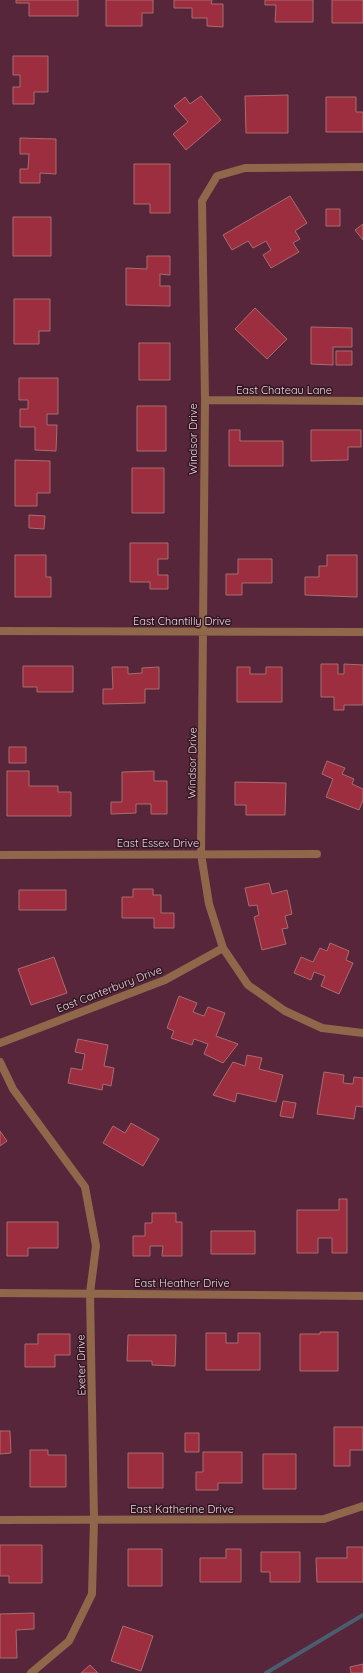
<svg xmlns="http://www.w3.org/2000/svg" width="363" height="1673" viewBox="0 0 363 1673" font-family="Quicksand,sans-serif">
<rect width="100%" height="100%" fill="#57263a"/>
<g fill="none" stroke-linecap="round" stroke-linejoin="round">
<path stroke="#4a5e70" stroke-width="4" d="M266 1673 363 1615"/>
</g>
<path fill="#9d2e3f" stroke="#a86c6f" d="M16 0H78V16H29V3H16Z
M106 0H153V13H142V26H106Z
M174 0H212L211 4H223V27L207 26V18H192V8H174Z
M265 0H313V22H275L276 5H265Z
M332 0H363V23H332Z
M13 56H48V92H34V104H13V87H20V75H13Z
M288 95V133H246L245 96Z
M201 96 221 120 186 150 173 134 188 122 174 106 185 97 190 104Z
M326 97H356V112H363V132H326Z
M20 138 56 139V174L40 173V183H20V169H28L29 154H20Z
M134 164H170V213H150V204H134Z
M290 196 307 223 295 231 300 239 293 243 299 252 271 268 263 255 271 250 266 241 253 248 248 241 232 250 223 235Z
M326 209H340V226H326Z
M13 217H51V256H13Z
M363 224V240L355 230Z
M147 256H170V275L160 274V286H170V306L126 305V268L147 269Z
M14 299H50V331H39V344H14Z
M255 308 287 339 267 359 235 329Z
M311 327 352 328V347H333V365L311 364Z
M139 343H170V380H139Z
M336 351H352V365H336Z
M19 378H58V414H47V425H57L56 451 35 450V427H20V409H28V400H19Z
M137 406H166V451H137Z
M229 430H240V441H283V466H229Z
M311 430H361V447H348V460L311 461Z
M15 460 50 461V493H37V506H15Z
M132 468H164V513H132Z
M29 515 45 516 44 529 29 528Z
M130 543H168V559H158V575H168V589H150V582H130Z
M15 555H46V577H51V597H15Z
M327 555H357V597L305 595V577H319V566H327Z
M238 559H272V583H242V595H226V574H238Z
M321 664H338V674H344V664L363 665V705H344V710H334V697H321Z
M23 666H73V692H37V687H23Z
M112 667H128V674L142 673V668L159 667V689H145V703L103 704V689H113Z
M237 667H250V674H266V667H282V702H237Z
M9 747H26V763H9Z
M327 761 345 768 342 774 354 779 352 784 363 789V800L359 810 326 797 333 779 322 774Z
M7 771H29V786H58V792H71V816H7Z
M154 771V781H167V814H151V804H136V813L111 814V802H122V772Z
M235 782 286 783 285 815H246V805H235Z
M269 883 272 894 287 890 292 914 285 916 288 928 282 929 286 944 262 950 254 917 259 915 257 905 249 906 245 888Z
M133 889H153V895H161V913H174V928H154V918H122V897H133Z
M19 890H66V910H19Z
M330 943 349 951 346 960 353 963 339 994 321 986 325 976 314 972 311 980 294 973 301 957 313 962 320 948 327 951Z
M54 957 67 993 31 1005 18 969Z
M179 996 197 1003 193 1012 204 1016 208 1007 225 1013 216 1036 238 1044 223 1063 204 1054 208 1044 194 1039 192 1045 171 1038 174 1031 167 1028Z
M78 1039 108 1045 104 1066 114 1068 111 1086 103 1084 102 1090 68 1083 71 1068 82 1070 85 1054 75 1052Z
M247 1055 262 1058 259 1069 283 1075 276 1102 237 1093 235 1102 213 1095 233 1062 245 1066Z
M324 1072 344 1075 343 1083 353 1084 354 1077 363 1078V1107L356 1106 354 1119 317 1114Z
M283 1101 296 1103 293 1118 280 1116Z
M131 1123 159 1139 143 1166 103 1143 113 1126 125 1133Z
M0 1131 7 1141 0 1146Z
M339 1199H347V1253H332V1238H318V1253H297V1210H339Z
M152 1213H176V1222H182V1256H162L163 1246H150V1256H133V1236H145V1223H152Z
M7 1222H58V1248H28V1256H7Z
M211 1231H255V1254H211Z
M320 1332H338V1371H300V1334H320Z
M206 1333H226V1343H238V1333H260V1370H206Z
M38 1334H70V1355H55V1367H25V1344H38Z
M128 1335H176L175 1366 152 1365V1361H127Z
M334 1427H363V1450H350V1466H334Z
M0 1431H10L11 1453 0 1454Z
M185 1433H199V1452H185Z
M30 1450H48V1455H66V1487H30Z
M203 1452H242V1483H218V1490H196V1472H203Z
M128 1453H163V1488H128Z
M263 1454H296V1489H263Z
M0 1545H42V1583H9V1576H0Z
M347 1547H363V1582H317L316 1558H347Z
M128 1549H162V1586H128Z
M226 1549H241V1582H200V1558H226Z
M261 1552H300V1582H270V1572H261Z
M34 1613V1629L16 1630 17 1658H0V1614Z
M123 1626 153 1636 141 1671 111 1661Z
M363 1664V1673H351L350 1667Z
M90 1665 98 1673H81Z"/>
<g fill="none" stroke-linecap="round" stroke-linejoin="round">
<path stroke="#8f674b" stroke-width="8" d="M363 167 245 168 217 176 202 201 205 400 201 854 209 904 223 948 248 985 285 1011 322 1028 363 1033
M205 400 363 401
M0 631 363 632
M0 855 317 854
M0 1043 165 980 223 948
M0 1062 13 1089 85 1187 96 1246 90 1293 94 1520 92 1594 69 1641 31 1673
M0 1293 363 1296
M0 1520 324 1519 363 1506"/>
</g>
<g text-anchor="middle" stroke-width="3" stroke-linejoin="round" paint-order="stroke">
<g font-size="11" fill="#f1d1dc" stroke="#2f1821">
<text x="284" y="394">East Chateau Lane</text>
<text transform="translate(193 439) rotate(-90)" y="4">Windsor Drive</text>
<text x="182" y="625">East Chantilly Drive</text>
<text transform="translate(192 763) rotate(-89)" y="4">Windsor Drive</text>
<text x="158" y="847">East Essex Drive</text>
<text transform="translate(109 989) rotate(-21)" y="4">East Canterbury Drive</text>
<text x="182" y="1287">East Heather Drive</text>
<text transform="translate(81 1365) rotate(-91)" y="4">Exeter Drive</text>
<text x="182" y="1513">East Katherine Drive</text>
</g>
</g>
</svg>
